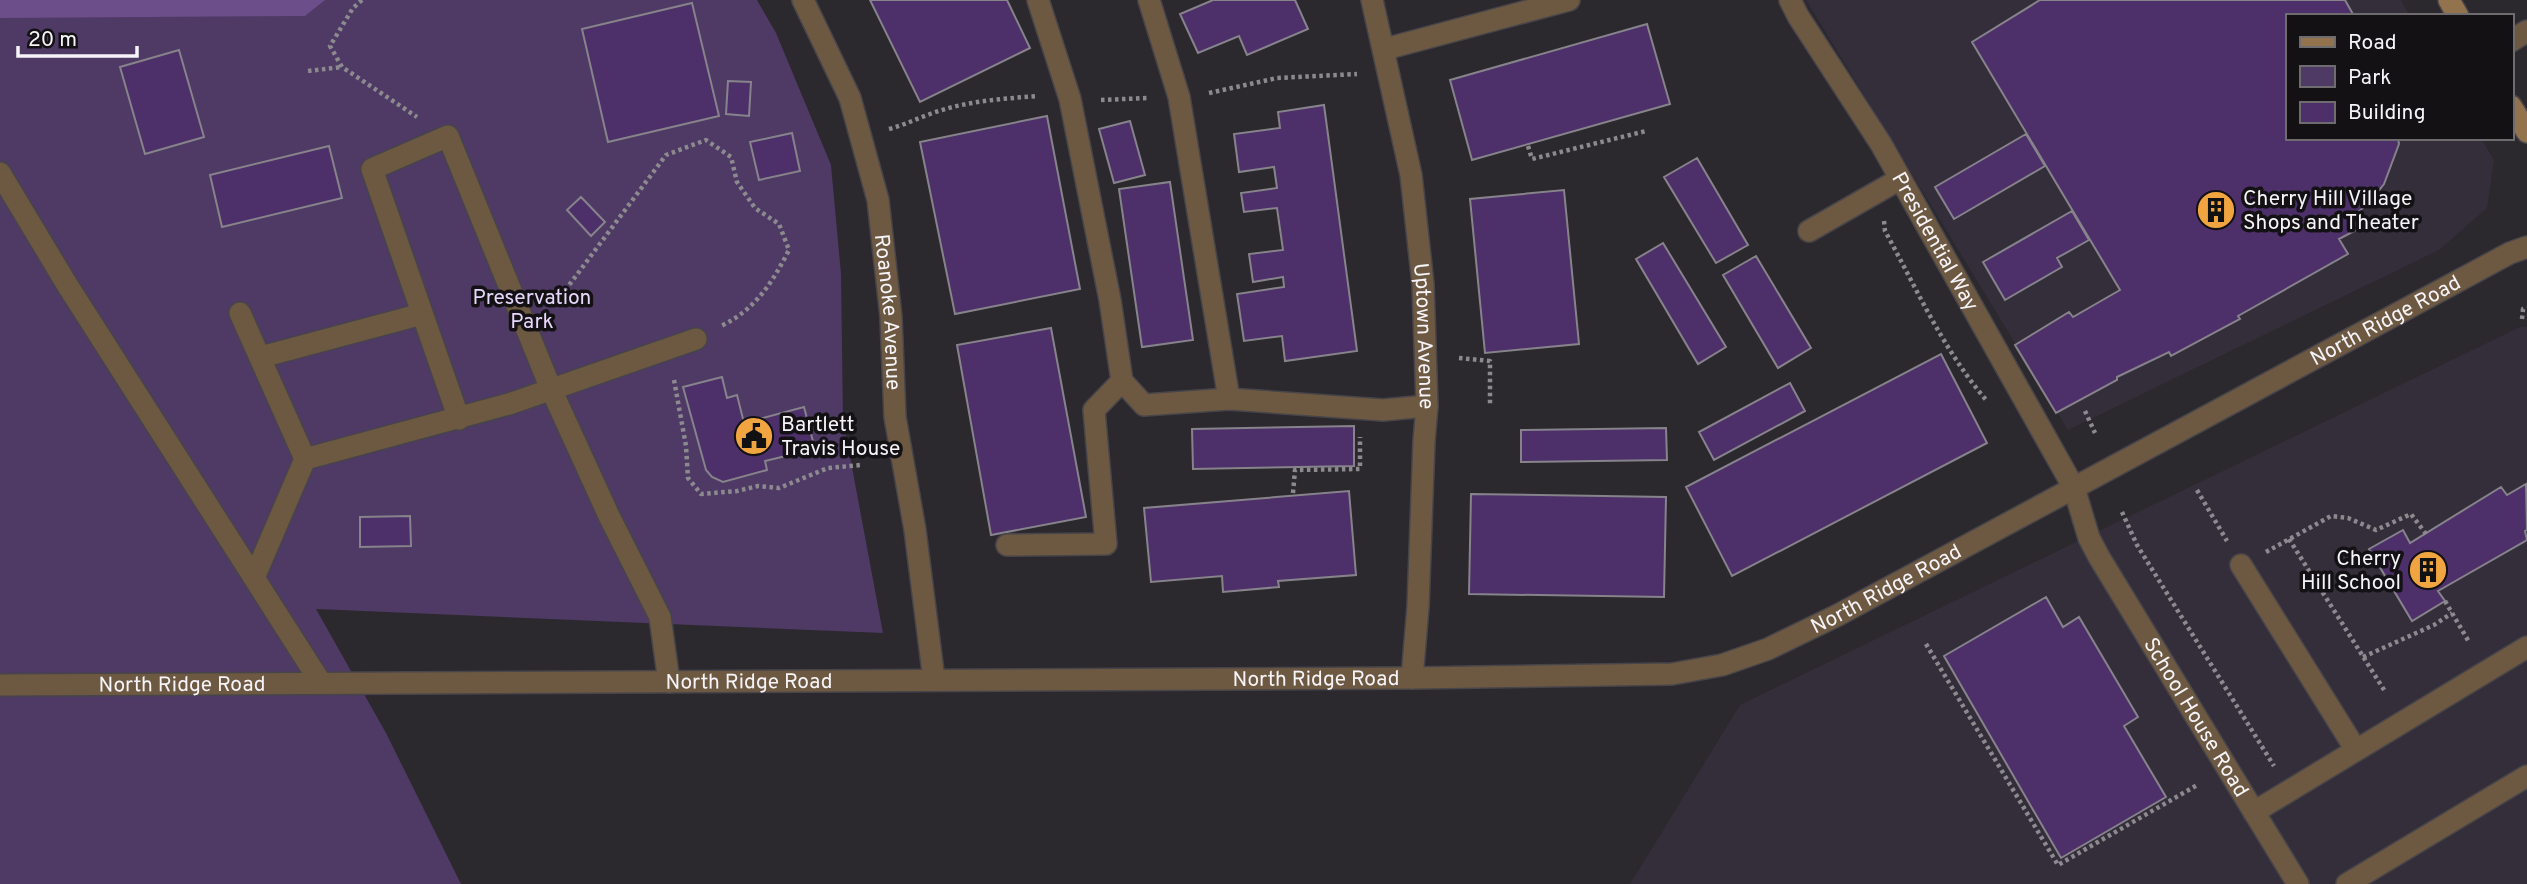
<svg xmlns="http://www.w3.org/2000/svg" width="2527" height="884" viewBox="0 0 2527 884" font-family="Overpass,sans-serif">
<rect width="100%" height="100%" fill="#2b282e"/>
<path fill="#342e3a" d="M1806 0H2401L2410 16H2287V138H2481L2494 160 2487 208 2439 250 2068 430Z
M2522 326 2527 327V884H1630L1740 705Z"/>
<path fill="#4e3a64" d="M0 0H757L776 33 831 165 841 274 843 419 883 633 316 609 386 733 461 884H0Z"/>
<path fill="#6b4e8a" d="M0 0H325L305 16 0 18Z"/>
<path fill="#4d3069" stroke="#86838b" stroke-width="2" d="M870 0H1007L1030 48 920 102Z
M1213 0H1295L1308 29 1247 55 1239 36 1198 53 1180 14Z
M2040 0H2345L2354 16H2287V138H2398L2399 144 2384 184 2369 203 2352 217 2358 229 2339 239 2348 254 2238 316 2240 319 2171 356 2169 352 2117 377V380L2056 413 2015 345 2069 312 2073 317 2120 290 1972 42Z
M692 3 719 116 608 142 582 29Z
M1647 24 1670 104 1472 160 1450 80Z
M179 50 204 137 145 154 120 67Z
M728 81 751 82 749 116 726 114Z
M1324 105 1357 351 1285 361 1282 336 1244 341 1237 294 1284 287 1283 277 1253 282 1249 254 1283 250 1277 208 1244 212 1241 193 1277 188 1274 167 1239 172 1234 134 1280 128 1278 112Z
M1047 116 1080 289 955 314 920 142Z
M1130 121 1145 175 1114 183 1099 129Z
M792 133 800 171 759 180 750 142Z
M2026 134 2045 166 1954 219 1935 187Z
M329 146 342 198 222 227 210 175Z
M1697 158 1748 245 1716 263 1664 177Z
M1170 182 1193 340 1142 347 1119 189Z
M1564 190 1579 344 1485 353 1470 199Z
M581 197 605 222 591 236 567 210Z
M2072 211 2089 240 2057 258 2062 267 2005 300 1983 262Z
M1663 243 1726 347 1698 364 1636 259Z
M1756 256 1811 348 1778 368 1723 275Z
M1051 328 1086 517 991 535 957 345Z
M1941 354 1987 443 1732 576 1686 487Z
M722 377 727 398 737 395 744 423 804 407 815 449 765 461 767 470 723 482 712 477 706 470 683 387Z
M1790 383 1805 411 1714 460 1699 432Z
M1354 426V466L1193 469 1192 429Z
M1666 428 1667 460 1521 462V430Z
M2526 484 2527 530 2525 531 2527 540 2438 591 2445 601 2412 621 2369 549 2403 530 2410 543 2501 487 2507 495Z
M1349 491 1356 575 1278 581 1279 587 1223 592 1222 576 1151 582 1144 508Z
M1471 494 1666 497 1664 597 1469 594Z
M410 516 411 546 360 547V517Z
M2046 597 2063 627 2079 617 2138 717 2124 726 2166 797 2061 858 1944 656Z"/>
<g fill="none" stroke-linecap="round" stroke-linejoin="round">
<g stroke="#47454a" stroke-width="24">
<path id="service" d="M1038 0 1070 99 1110 300 1122 381 1144 405 1229 399
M1149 0 1179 97 1229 399 1383 410 1427 406
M2511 41 2527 31
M1385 49 1569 0
M0 173 66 283 321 683
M1809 231 1900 179
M240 313 305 459 254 578
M261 357 422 314
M459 419 372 169 448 136 551 389 609 516 660 617 669 682
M305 459 509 404 696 339
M1007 545 1106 544 1094 410 1122 381
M2241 565 2356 750
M2254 812 2298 884
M2347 884 2527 776"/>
</g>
<g stroke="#47454a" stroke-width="24">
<g id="minor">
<path id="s1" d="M803 0 850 98 878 200 891 317 895 417 915 530 934 680"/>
<path id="s2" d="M1372 0 1411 175 1423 284 1427 406 1424 441 1418 607 1412 678"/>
<path id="s3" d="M1790 0 1798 16 1881 144 2074 488 2089 538 2099 557 2254 812 2527 647"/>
</g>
</g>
<g stroke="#47454a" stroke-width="24">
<g id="tertiary">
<path id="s4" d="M0 685 1412 678 1672 674 1722 665 1768 649 1838 615 2510 253 2527 247"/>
</g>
</g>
<g stroke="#47454a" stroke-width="24">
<path id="secondary" d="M2449 0 2458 16
M2511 106 2527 132"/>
</g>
<path stroke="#8d8a8f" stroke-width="4.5" stroke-dasharray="3.5 3.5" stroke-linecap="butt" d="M362 0 353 8 330 46 342 67 417 117
M308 71 342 67
M1209 93 1277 78 1357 74
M1101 100 1148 98
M889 129C904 125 916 119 930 114 965 101 1001 99 1037 96
M1528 146 1532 159 1646 131
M1884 221 1885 231C1917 289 1943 350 1987 401
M561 296 666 155 706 140 731 157 737 182 755 208 779 224 789 250C772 283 756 309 721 326
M2522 319 2523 309 2527 308
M1459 358 1490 361V405
M674 380 686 446 688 478 701 494 737 491 758 486 779 488 828 468 861 465
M2085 411 2095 433
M2197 490 2227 541
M1293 493 1295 470 1360 469V437
M2122 512 2137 545 2274 766
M2289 539 2386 693
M2266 552 2331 516 2348 518 2376 530 2411 514 2426 534
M2445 601 2469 642
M1926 644 2058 865 2199 784
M2363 657 2434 625 2452 613"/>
<use href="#service" stroke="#6d5941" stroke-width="21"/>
<use href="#minor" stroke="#6d5941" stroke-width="21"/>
<use href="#tertiary" stroke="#6d5941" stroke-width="21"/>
<use href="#secondary" stroke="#93734d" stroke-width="21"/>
</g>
<defs>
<g id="building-disc" transform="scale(2.0125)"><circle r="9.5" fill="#f1a540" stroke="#131114"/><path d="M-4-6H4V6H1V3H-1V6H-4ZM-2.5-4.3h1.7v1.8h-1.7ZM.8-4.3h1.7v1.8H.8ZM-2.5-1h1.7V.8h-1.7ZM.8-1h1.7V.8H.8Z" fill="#111"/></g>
<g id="civic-disc" transform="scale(2.0125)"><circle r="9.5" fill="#f1a540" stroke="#131114"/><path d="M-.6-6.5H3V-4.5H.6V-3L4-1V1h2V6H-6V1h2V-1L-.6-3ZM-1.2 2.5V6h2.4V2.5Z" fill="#111"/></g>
</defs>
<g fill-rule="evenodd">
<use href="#building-disc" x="2216" y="210"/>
<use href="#civic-disc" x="754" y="436"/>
<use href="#building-disc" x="2428" y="570"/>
</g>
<g text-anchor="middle" stroke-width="7" stroke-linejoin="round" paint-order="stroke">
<g font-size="21" fill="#f6f4f8" stroke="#131114" text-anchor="start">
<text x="2243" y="205">Cherry Hill Village<tspan x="2243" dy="24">Shops and Theater</tspan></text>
<text x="781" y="431">Bartlett<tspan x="781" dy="24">Travis House</tspan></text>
<text x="2401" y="565" text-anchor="end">Cherry<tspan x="2401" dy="24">Hill School</tspan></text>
</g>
<g font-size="21" fill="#f6f4f8" stroke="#131114">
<text dy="7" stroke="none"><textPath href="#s3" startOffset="282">Presidential Way</textPath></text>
<text dy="7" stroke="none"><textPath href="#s1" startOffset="327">Roanoke Avenue</textPath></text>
<text dy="7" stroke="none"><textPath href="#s4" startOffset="2471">North Ridge Road</textPath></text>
<text dy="7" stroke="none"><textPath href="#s2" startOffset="341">Uptown Avenue</textPath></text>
<text dy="7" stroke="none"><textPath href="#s4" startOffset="1904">North Ridge Road</textPath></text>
<text dy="7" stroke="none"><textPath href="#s4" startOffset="1316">North Ridge Road</textPath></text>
<text dy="7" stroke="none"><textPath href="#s4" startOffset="749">North Ridge Road</textPath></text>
<text dy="7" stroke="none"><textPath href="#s4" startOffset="182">North Ridge Road</textPath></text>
<text dy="7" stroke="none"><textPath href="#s3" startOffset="826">School House Road</textPath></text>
</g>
<g font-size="21" fill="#e7d7fb" stroke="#131114">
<text x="532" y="304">Preservation<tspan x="532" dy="24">Park</tspan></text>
</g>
</g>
<rect x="2286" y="14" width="228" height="126" fill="#131114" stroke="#6e6c6f" stroke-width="2"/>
<rect x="2300" y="37" width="35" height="10" fill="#93734d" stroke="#6e6c6f" stroke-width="2"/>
<text x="2348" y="49" font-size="21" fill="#f6f4f8">Road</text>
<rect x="2300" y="66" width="35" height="21" fill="#4e3a64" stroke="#6e6c6f" stroke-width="2"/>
<text x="2348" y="84" font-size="21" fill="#f6f4f8">Park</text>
<rect x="2300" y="102" width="35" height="21" fill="#4d3069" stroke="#6e6c6f" stroke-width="2"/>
<text x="2348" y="119" font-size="21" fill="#f6f4f8">Building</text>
<path d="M18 46v10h119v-10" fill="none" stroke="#f6f4f8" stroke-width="3.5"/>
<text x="28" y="46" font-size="21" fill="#f6f4f8" stroke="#131114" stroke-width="5" paint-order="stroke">20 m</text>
</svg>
